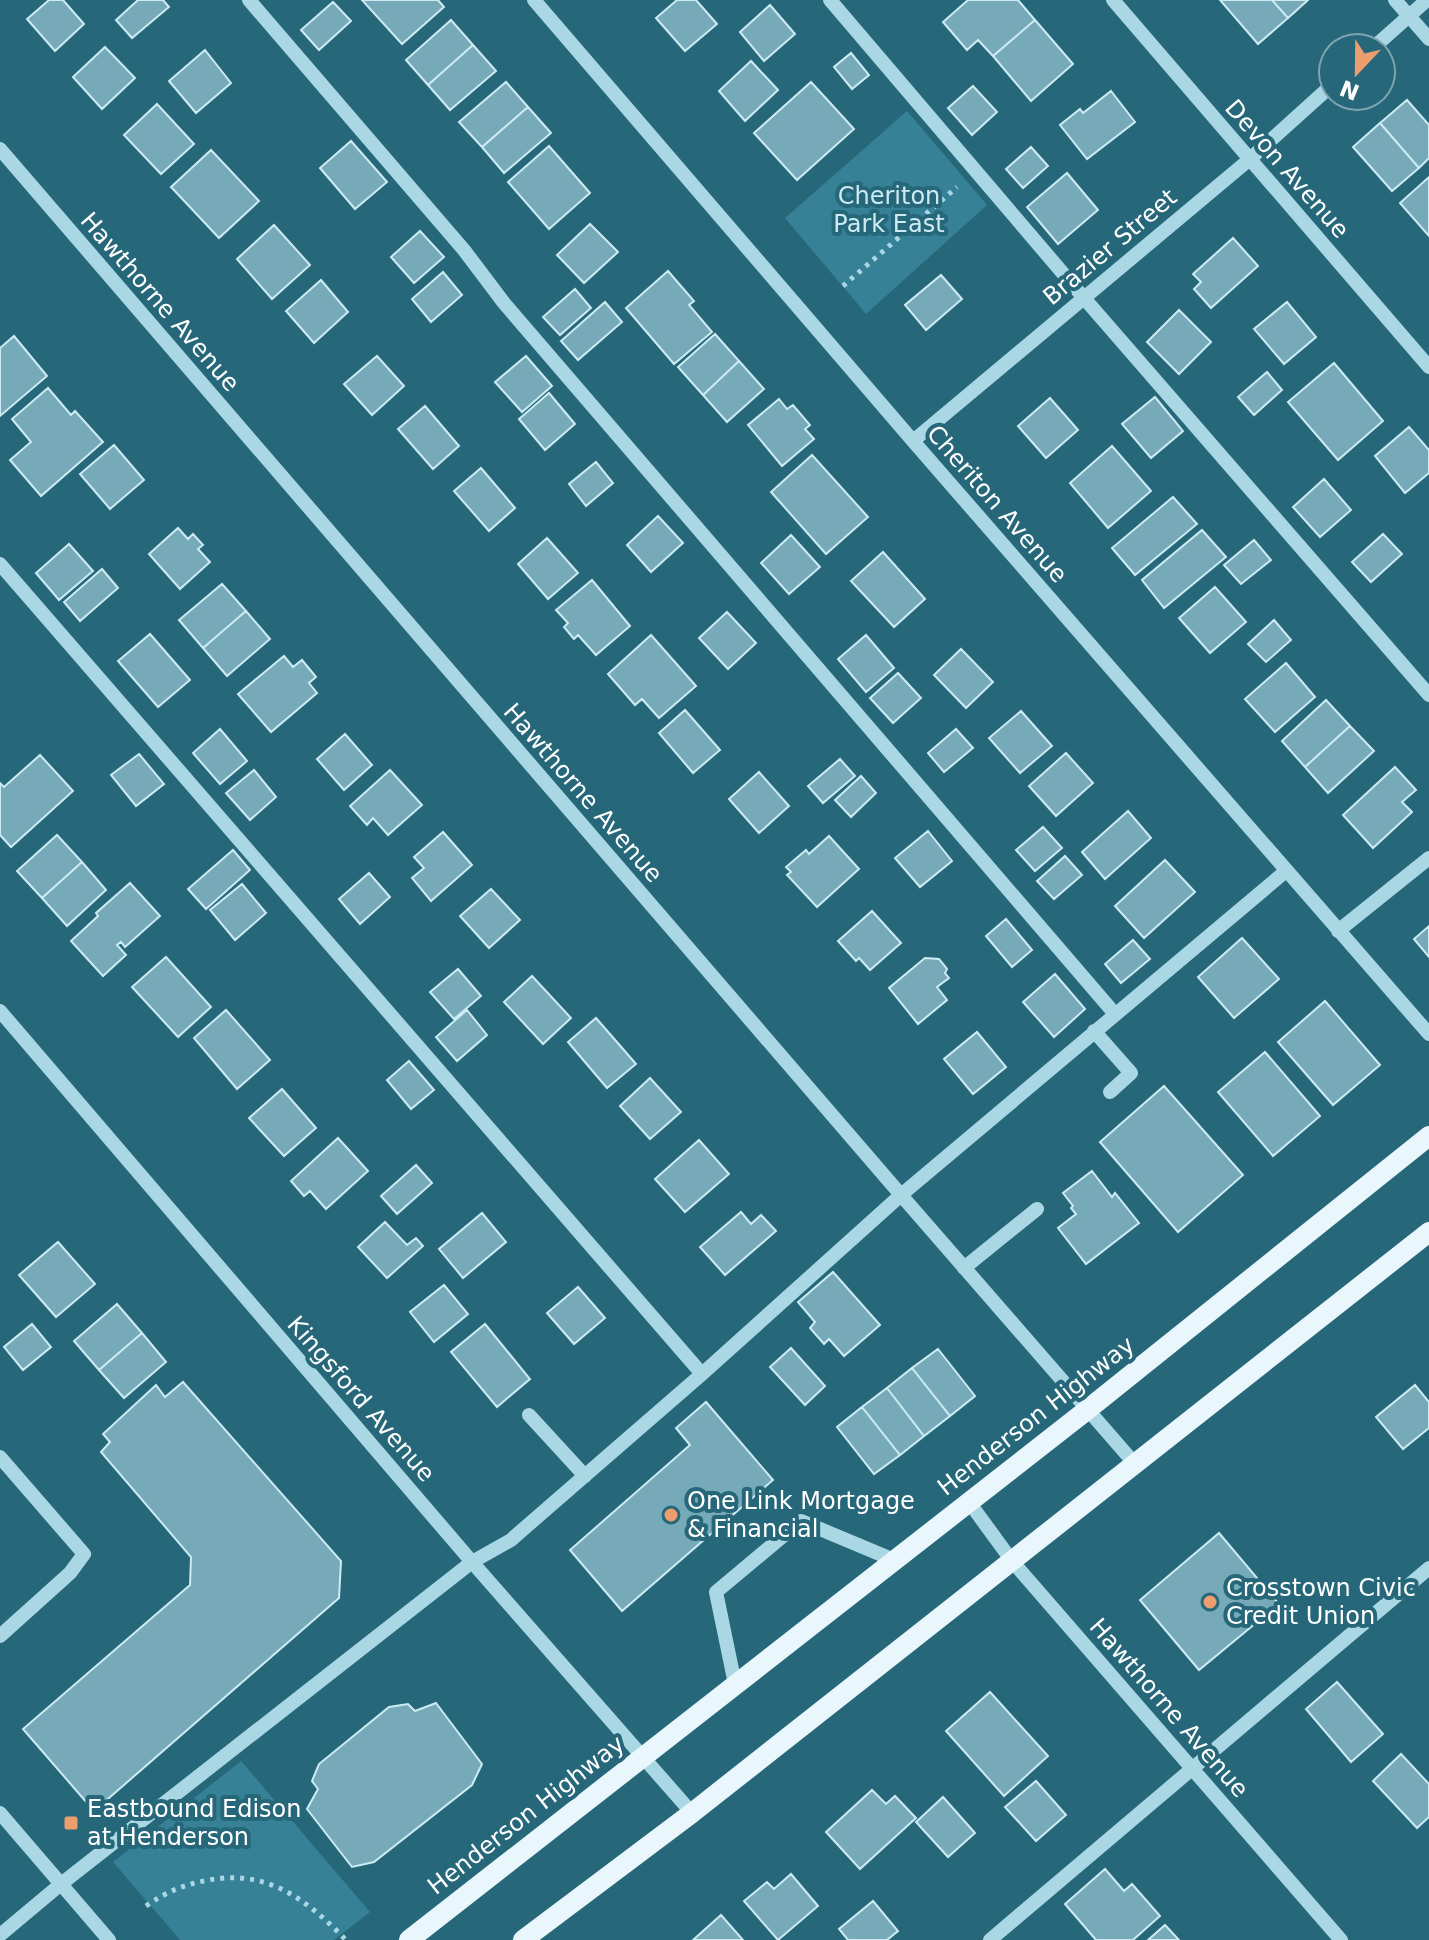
<svg xmlns="http://www.w3.org/2000/svg" width="1429" height="1940" viewBox="0 0 1429 1940" font-family="'DejaVu Sans',sans-serif">
<rect width="100%" height="100%" fill="#26677a"/>
<path fill="#378196" d="M907 111 987 205 866 314 785 218Z
M241 1761 370 1912 334 1940H180L113 1862Z"/>
<path fill="#76aab8" stroke="#ccebf3" stroke-width="2" d="M49 0H63L84 24 55 51 27 19Z
M138 0H163L169 7 132 38 116 20Z
M362 0H438L444 7 402 44Z
M677 0H696L717 24 685 51 656 18Z
M968 0H1018L1035 20 993 56 978 40 967 50 943 22Z
M1220 0H1272L1288 18 1258 44Z
M1272 0H1308L1288 18Z
M333 2 351 21 319 50 301 30Z
M770 5 795 34 764 61 740 32Z
M451 20 473 45 428 85 406 60Z
M1035 20 1073 64 1031 101 993 56Z
M473 45 496 71 450 110 428 85Z
M105 47 135 78 102 109 73 77Z
M205 50 231 83 196 113 169 81Z
M851 53 869 75 852 89 834 67Z
M751 61 778 90 745 121 719 91Z
M506 82 528 107 482 147 459 122Z
M811 82 854 129 797 180 754 133Z
M973 86 997 112 972 135 948 108Z
M1111 91 1135 122 1087 159 1060 125 1080 109 1083 113Z
M1407 100 1429 125V158L1419 168 1380 123Z
M157 104 194 144 161 174 124 135Z
M528 107 551 133 504 173 482 147Z
M1380 123 1419 168 1392 191 1353 147Z
M351 141 387 182 355 209 320 168Z
M549 146 590 193 549 229 508 182Z
M1031 147 1048 166 1023 188 1006 169Z
M211 150 259 201 219 238 171 187Z
M1067 173 1098 210 1058 244 1027 207Z
M1429 177V236L1400 203Z
M590 224 618 252 584 283 557 255Z
M274 225 310 265 272 299 237 259Z
M420 231 444 257 414 283 391 257Z
M1233 238 1258 266 1211 308 1194 289 1201 282 1193 274Z
M668 271 694 301 689 305 712 332 674 364 626 308Z
M443 272 462 295 431 322 412 299Z
M941 275 962 299 926 330 905 305Z
M321 280 348 312 314 343 286 311Z
M575 289 591 308 560 335 543 317Z
M605 302 622 322 578 360 561 341Z
M1287 302 1316 337 1284 364 1254 329Z
M1179 310 1211 342 1179 374 1147 342Z
M715 334 739 361 703 395 678 367Z
M14 336 47 376 0 416V348Z
M377 356 404 386 372 415 344 384Z
M526 356 552 386 522 412 495 382Z
M739 361 764 389 727 422 703 395Z
M1334 363 1383 421 1338 460 1288 402Z
M1267 372 1282 390 1254 415 1238 397Z
M48 388 71 415 75 411 103 442 41 496 10 460 31 442 12 419Z
M549 393 575 424 545 450 519 419Z
M1155 397 1183 431 1151 458 1122 424Z
M1050 398 1078 430 1046 458 1018 426Z
M779 399 787 409 793 405 810 425 805 429 814 439 782 466 748 425Z
M425 406 459 446 433 469 398 429Z
M1409 427 1429 450V473L1405 493 1375 456Z
M114 445 144 480 110 509 80 474Z
M1112 446 1151 491 1108 528 1070 483Z
M812 455 868 517 826 554 771 492Z
M596 462 613 483 586 506 569 484Z
M481 468 515 508 489 531 454 491Z
M1324 479 1351 510 1320 537 1293 507Z
M1173 497 1197 524 1135 575 1112 548Z
M658 516 683 543 651 572 627 545Z
M178 528 188 539 193 534 203 545 198 549 210 562 180 589 149 554Z
M1202 530 1226 557 1164 608 1142 580Z
M1383 534 1402 554 1371 582 1352 562Z
M791 535 820 567 789 594 761 563Z
M547 538 578 573 548 599 518 564Z
M1254 540 1271 560 1241 584 1224 565Z
M69 544 93 571 59 600 36 573Z
M883 552 925 599 894 627 851 581Z
M102 569 118 588 80 621 64 602Z
M592 580 630 626 596 655 578 635 574 639 564 627 568 623 556 610Z
M222 584 246 611 203 648 179 620Z
M1215 587 1246 622 1210 653 1179 618Z
M246 611 270 639 227 676 203 648Z
M727 612 756 643 728 669 699 638Z
M1274 620 1291 640 1266 662 1248 644Z
M150 634 190 680 158 707 118 661Z
M651 635 696 686 659 718 642 699 635 705 608 674Z
M866 635 894 668 866 692 838 659Z
M961 649 993 682 966 708 934 675Z
M284 656 293 667 302 660 316 677 309 683 317 693 271 732 238 694Z
M1286 663 1315 697 1275 732 1245 699Z
M898 673 921 698 893 723 870 698Z
M1326 700 1350 726 1305 767 1282 741Z
M685 710 720 750 693 773 659 733Z
M1021 711 1052 746 1020 773 989 738Z
M1350 726 1374 751 1328 793 1305 767Z
M220 729 247 761 220 784 193 753Z
M956 729 973 748 944 772 928 753Z
M345 734 372 765 344 790 317 759Z
M1066 753 1093 783 1056 816 1029 786Z
M139 754 164 784 136 806 111 775Z
M40 755 73 791 11 847 0 835V783L4 787Z
M840 759 855 776 823 803 808 786Z
M1395 767 1416 790 1402 802 1412 812 1373 848 1343 815Z
M254 770 276 797 250 820 226 793Z
M390 770 422 805 388 835 373 818 367 825 350 806Z
M759 772 789 806 759 833 729 799Z
M861 776 876 793 851 817 835 800Z
M1128 811 1151 838 1105 879 1082 852Z
M1043 827 1062 848 1035 871 1016 850Z
M928 831 952 861 920 887 895 858Z
M443 832 472 865 431 901 412 878 424 868 414 857Z
M57 835 82 862 42 898 17 871Z
M829 836 859 869 817 907 787 875 791 872 786 867 806 850 809 854Z
M233 850 250 870 206 909 188 889Z
M1065 856 1082 875 1054 899 1037 881Z
M1165 860 1195 892 1144 938 1115 906Z
M82 862 106 890 67 926 42 898Z
M369 873 390 897 360 924 339 899Z
M130 883 160 916 125 947 121 942 117 945 126 955 103 976 71 941 98 916 96 913Z
M242 884 266 913 235 940 210 910Z
M491 889 520 920 489 948 460 916Z
M872 911 901 943 870 970 859 958 856 961 838 941Z
M1006 919 1032 950 1012 967 986 936Z
M1429 926V957L1414 939Z
M1242 938 1279 979 1234 1018 1198 977Z
M1133 940 1150 959 1121 983 1105 964Z
M166 957 211 1007 178 1037 132 987Z
M925 958 939 959 947 969 945 973 949 978 937 987 947 1000 918 1024 889 988Z
M458 969 481 996 454 1019 430 992Z
M1055 974 1085 1009 1054 1037 1023 1002Z
M532 976 571 1018 543 1044 504 1002Z
M1325 1001 1380 1065 1333 1105 1278 1042Z
M226 1010 270 1060 237 1089 194 1038Z
M467 1010 487 1035 457 1061 436 1037Z
M596 1018 636 1064 607 1088 568 1042Z
M977 1032 1006 1067 973 1094 944 1059Z
M1265 1052 1320 1116 1273 1156 1218 1092Z
M409 1061 434 1090 411 1109 387 1080Z
M650 1078 681 1112 650 1139 620 1106Z
M1164 1086 1243 1175 1178 1232 1100 1142Z
M282 1089 316 1128 284 1156 249 1118Z
M338 1138 368 1171 326 1209 310 1191 304 1196 291 1181Z
M699 1140 729 1174 685 1212 655 1179Z
M416 1165 432 1183 397 1214 381 1196Z
M1092 1171 1112 1197 1115 1193 1139 1223 1086 1264 1058 1228 1076 1214 1071 1208 1073 1206 1063 1193Z
M741 1212 751 1224 761 1215 776 1231 725 1275 700 1247Z
M482 1213 506 1242 463 1278 439 1249Z
M385 1222 407 1245 416 1238 423 1246 387 1278 358 1247Z
M58 1242 95 1284 56 1317 19 1275Z
M833 1272 880 1325 844 1356 829 1339 824 1344 810 1328 815 1322 798 1302Z
M444 1285 468 1314 434 1342 410 1312Z
M578 1287 605 1318 574 1344 547 1313Z
M117 1304 142 1333 99 1370 74 1341Z
M32 1324 51 1347 23 1370 4 1347Z
M485 1324 530 1379 497 1407 451 1352Z
M142 1333 166 1362 124 1398 99 1370Z
M791 1348 825 1386 805 1405 770 1367Z
M938 1349 975 1396 950 1416 912 1368Z
M912 1368 950 1416 924 1436 887 1388Z
M183 1382 341 1561 339 1598 94 1811 23 1729 190 1585 191 1557 101 1452 110 1442 103 1434 156 1385 165 1397Z
M1415 1385 1429 1402V1428L1403 1449 1376 1417Z
M887 1388 924 1436 900 1455 862 1407Z
M706 1402 773 1480 622 1611 570 1550 690 1445 676 1428Z
M862 1407 900 1455 874 1474 837 1427Z
M1219 1533 1279 1604 1199 1670 1140 1600Z
M1337 1682 1383 1734 1351 1762 1306 1709Z
M990 1692 1048 1756 1004 1796 946 1731Z
M436 1703 482 1764 472 1785 374 1862 352 1867 307 1809 318 1789 312 1781 319 1764 389 1707 408 1704 415 1711Z
M1401 1754 1429 1784V1817L1417 1828 1373 1781Z
M1036 1781 1066 1815 1036 1841 1005 1807Z
M872 1790 886 1804 895 1796 916 1818 860 1869 826 1832Z
M943 1797 975 1833 948 1857 916 1822Z
M1105 1869 1124 1891 1132 1884 1160 1916 1133 1940H1096L1065 1904Z
M791 1874 818 1906 778 1940 744 1901 767 1882 774 1889Z
M873 1901 898 1931 887 1940H848L839 1929Z
M721 1915 743 1940H693Z
M1165 1925 1179 1940H1148Z"/>
<g fill="none" stroke-linecap="round" stroke-linejoin="round">
<path stroke="#aad7e4" stroke-width="5" stroke-dasharray="4 6" stroke-linecap="butt" d="M843 286 957 187
M146 1906C166 1892 185 1884 209 1880 268 1869 307 1900 346 1940"/>
<path stroke="#aad7e4" stroke-width="14" d="M249 0 464 250 504 303 1115 1014
M534 0 913 441 1429 1034
M830 0 1084 298 1429 695
M1113 0 1429 367
M1395 0 1429 39
M1373 48 1427 0
M0 149 901 1195 1135 1464
M913 441 1250 159 1333 84
M0 564 702 1374
M1338 931 1429 858
M0 1011 472 1562 692 1813
M1094 1031 1131 1073 1110 1092
M964 1268 1037 1209
M529 1415 585 1476
M0 1457 84 1554 70 1573 0 1636
M969 1502 1012 1561 1341 1940
M735 1684 716 1592 801 1521 894 1560
M0 1813 109 1940
M0 1935 61 1884 472 1562 511 1540 520 1532 702 1374 901 1195 1286 871
M990 1940 1429 1568"/>
<path stroke="#e9f7fc" stroke-width="20" d="M409 1940 1087 1410 1429 1136
M523 1940 692 1813 1429 1232"/>
</g>
<g fill="#ec9e6f" stroke="#26677a" stroke-width="3">
<circle cx="671" cy="1515" r="8"/>
<circle cx="1210" cy="1602" r="8"/>
<rect x="63" y="1815" width="16" height="16" rx="4"/>
</g>
<g text-anchor="middle" stroke-width="8" stroke-linejoin="round" paint-order="stroke">
<g font-size="24" fill="#fff" stroke="#26677a">
<text transform="translate(1287 169) rotate(49)" y="8">Devon Avenue</text>
<text transform="translate(1110 247) rotate(-40)" y="8">Brazier Street</text>
<text transform="translate(160 302) rotate(49)" y="8">Hawthorne Avenue</text>
<text transform="translate(997 504) rotate(49)" y="8">Cheriton Avenue</text>
<text transform="translate(583 793) rotate(49)" y="8">Hawthorne Avenue</text>
<text transform="translate(361 1399) rotate(49)" y="8">Kingsford Avenue</text>
<text transform="translate(1036 1416) rotate(-38)" y="8">Henderson Highway</text>
<text transform="translate(1169 1708) rotate(49)" y="8">Hawthorne Avenue</text>
<text transform="translate(526 1815) rotate(-38)" y="8">Henderson Highway</text>
</g>
<g font-size="24" fill="#ccebf3" stroke="#26677a">
<text x="889" y="204">Cheriton<tspan x="889" dy="28">Park East</tspan></text>
</g>
<g font-size="24" fill="#fff" stroke="#26677a" text-anchor="start">
<text x="687" y="1509">One Link Mortgage<tspan x="687" dy="28">&amp; Financial</tspan></text>
<text x="1226" y="1596">Crosstown Civic<tspan x="1226" dy="28">Credit Union</tspan></text>
<text x="87" y="1817">Eastbound Edison<tspan x="87" dy="28">at Henderson</tspan></text>
</g>
</g>
<g transform="translate(1357 72) rotate(202)"><circle r="38" fill="#26677a" stroke="#7da4af" stroke-width="2"/>
<path d="M0-6L14 30L0 20L-14 30Z" fill="#ec9e6f"/>
<text y="-12" font-size="22" font-weight="bold" text-anchor="middle" fill="#ffffff">N</text>
</g>
</svg>
